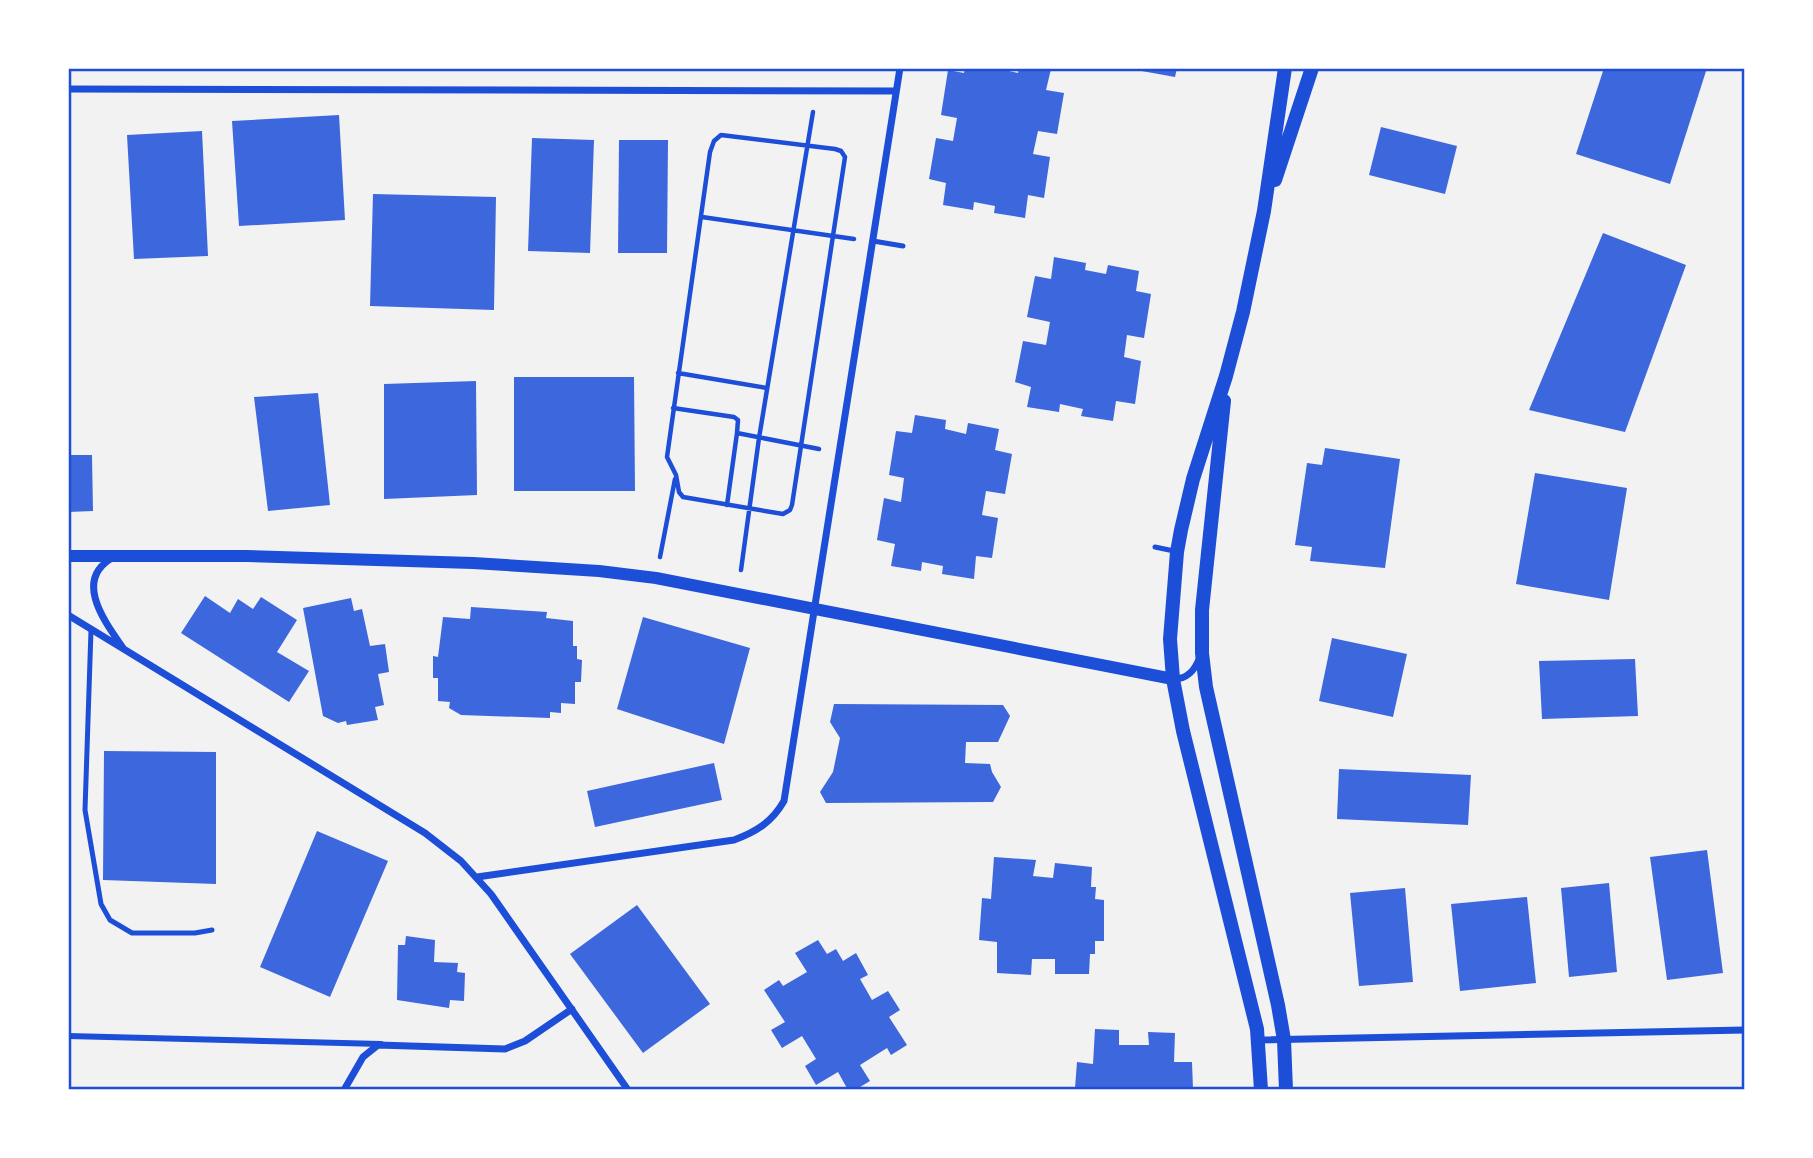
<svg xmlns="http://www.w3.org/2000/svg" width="1813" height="1158" viewBox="0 0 1813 1158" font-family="Overpass,sans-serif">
<rect width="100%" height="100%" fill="#f2f2f2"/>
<path fill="#3d67dc" d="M965 68H996L1018 73 1019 68 1051 69 1046 90 1064 93 1057 134 1038 131 1033 154 1050 157 1044 198 1028 195 1025 218 994 213 995 206 974 202 973 210 943 205 946 183 929 179 936 138 953 141 957 118 941 115 948 70 964 73Z
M1125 68H1177L1175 77Z
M1604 68H1707L1670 184 1576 154Z
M339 115 345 220 239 226 232 121Z
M1381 127 1457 146 1445 194 1369 175Z
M202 131 208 256 134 259 127 135Z
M532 138 594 140 590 253 528 251Z
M619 140H668L667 253H618Z
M373 194 496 197 494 310 370 306Z
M1603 233 1686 265 1625 432 1529 410Z
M68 242 71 243V275H68Z
M1054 257 1086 263 1085 270 1106 274 1108 265 1139 271 1136 291 1151 294 1144 338 1127 335 1124 357 1141 361 1135 404 1116 401 1113 421 1081 416 1083 409 1060 404 1059 412 1027 407 1031 387 1015 382 1023 341 1046 345 1050 322 1027 317 1035 276 1051 279Z
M514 377H634L635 491H514Z
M476 381 477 495 384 499V384Z
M318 393 330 505 268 511 254 397Z
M915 415 946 420 945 429 966 434 968 423 999 429 995 450 1012 454 1005 494 986 491 982 515 998 518 992 558 976 556 974 579 942 574 943 566 922 562 921 571 891 566 895 544 877 540 884 498 901 502 904 478 889 475 896 431 912 433Z
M1325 448 1400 459 1385 568 1310 561 1312 547 1295 545 1307 463 1322 465Z
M68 455H92L93 511 68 512Z
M1535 473 1627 488 1609 600 1516 584Z
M205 596 230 613 238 599 253 609 261 597 297 620 277 652 309 671 289 702 181 633Z
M351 598 354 611 362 609 370 646 385 644 389 672 378 674 384 705 375 707 378 720 347 725 346 721 338 723 323 716 303 608Z
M471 607 547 612 546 618 573 621V646H577V659L582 660 581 682H575V704L561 703V713L550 712V718L461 715 449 708 450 702 438 701V678H433V656L438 657 443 617 470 619Z
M643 617 750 648 724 744 617 709Z
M1332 638 1407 654 1393 717 1319 701Z
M1635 659 1638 716 1542 719 1539 661Z
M834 704 1003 705 1010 716 998 742H966L965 763 990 764 992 772 1001 787 993 802 826 803 820 792 833 772 840 738 830 722Z
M104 751 216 752V884L103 880Z
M714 763 722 800 595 827 587 791Z
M1339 769 1471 775 1468 825 1337 819Z
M317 831 388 861 330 997 260 967Z
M1707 850 1723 973 1667 980 1650 857Z
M994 857 1036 860 1033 876 1053 878 1055 863 1092 867 1091 887H1096L1095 899 1104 900V941H1095V954H1090L1089 974H1055V959H1032L1031 975 997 973V942L979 940 982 898 991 899Z
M1609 883 1617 972 1569 977 1561 888Z
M1405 888 1413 982 1359 986 1350 893Z
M1527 897 1536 983 1460 991 1451 904Z
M637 905 710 1004 643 1053 570 954Z
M406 936 435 940 434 962 458 963 457 972 465 973 464 1001 450 1000 449 1008 397 1000 398 945H405Z
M818 940 827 954 836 949 843 961 856 953 868 975 860 979 872 1000 888 991 900 1010 889 1017 907 1045 891 1055 887 1048 860 1065 870 1081 855 1090H848L838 1072 816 1085 805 1066 816 1059 802 1036 782 1048 771 1030 785 1022 764 990 779 980 783 986 807 972 795 953Z
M1095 1029 1119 1030V1045H1149L1148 1032 1175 1033 1174 1062H1192L1193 1089 1075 1088 1077 1062 1093 1064Z"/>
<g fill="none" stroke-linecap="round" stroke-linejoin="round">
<path stroke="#1d4ed8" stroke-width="4.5" d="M721 135 835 149 841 151 845 157 792 505 790 510 783 514 683 497 679 492 676 475 667 457 710 152 714 141Z
M702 217 854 239
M678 373 767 388
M673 408 734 417 738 420 737 433 819 449
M727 505 737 433
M660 557 675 479
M741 570 759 438 813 112"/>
<path stroke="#1d4ed8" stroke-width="5" d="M873 241 903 246
M1155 547 1174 551
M91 630 85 810 101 904 110 920 132 933H195L212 930"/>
<path stroke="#1d4ed8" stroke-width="6" d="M68 1036 381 1044"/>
<path stroke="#1d4ed8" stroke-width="7" d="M68 89 896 91
M114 557C72 579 105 622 123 648
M68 615 425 833 461 861 491 894 628 1090
M1174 679C1188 679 1195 670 1200 657
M477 877 734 840C756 832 772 822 784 801L900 68
M1259 1040 1745 1030
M344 1090 363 1057 378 1045 505 1049 525 1041 572 1009"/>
<path stroke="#1d4ed8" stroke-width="12" d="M68 556H247L473 563 599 571 656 578 1173 679"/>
<path stroke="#1d4ed8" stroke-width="14" d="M1275 180 1312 68
M1224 401 1202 610V653L1206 687 1278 1005 1284 1040 1286 1090
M1261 1090 1257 1029 1183 731 1173 679 1170 639 1177 552 1181 530 1193 479 1226 376 1243 312 1264 211 1285 68"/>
</g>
<rect width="1813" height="1158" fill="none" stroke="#ffffff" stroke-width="140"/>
<rect x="70" y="70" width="1673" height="1018" fill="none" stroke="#1d4ed8" stroke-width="2.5"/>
</svg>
